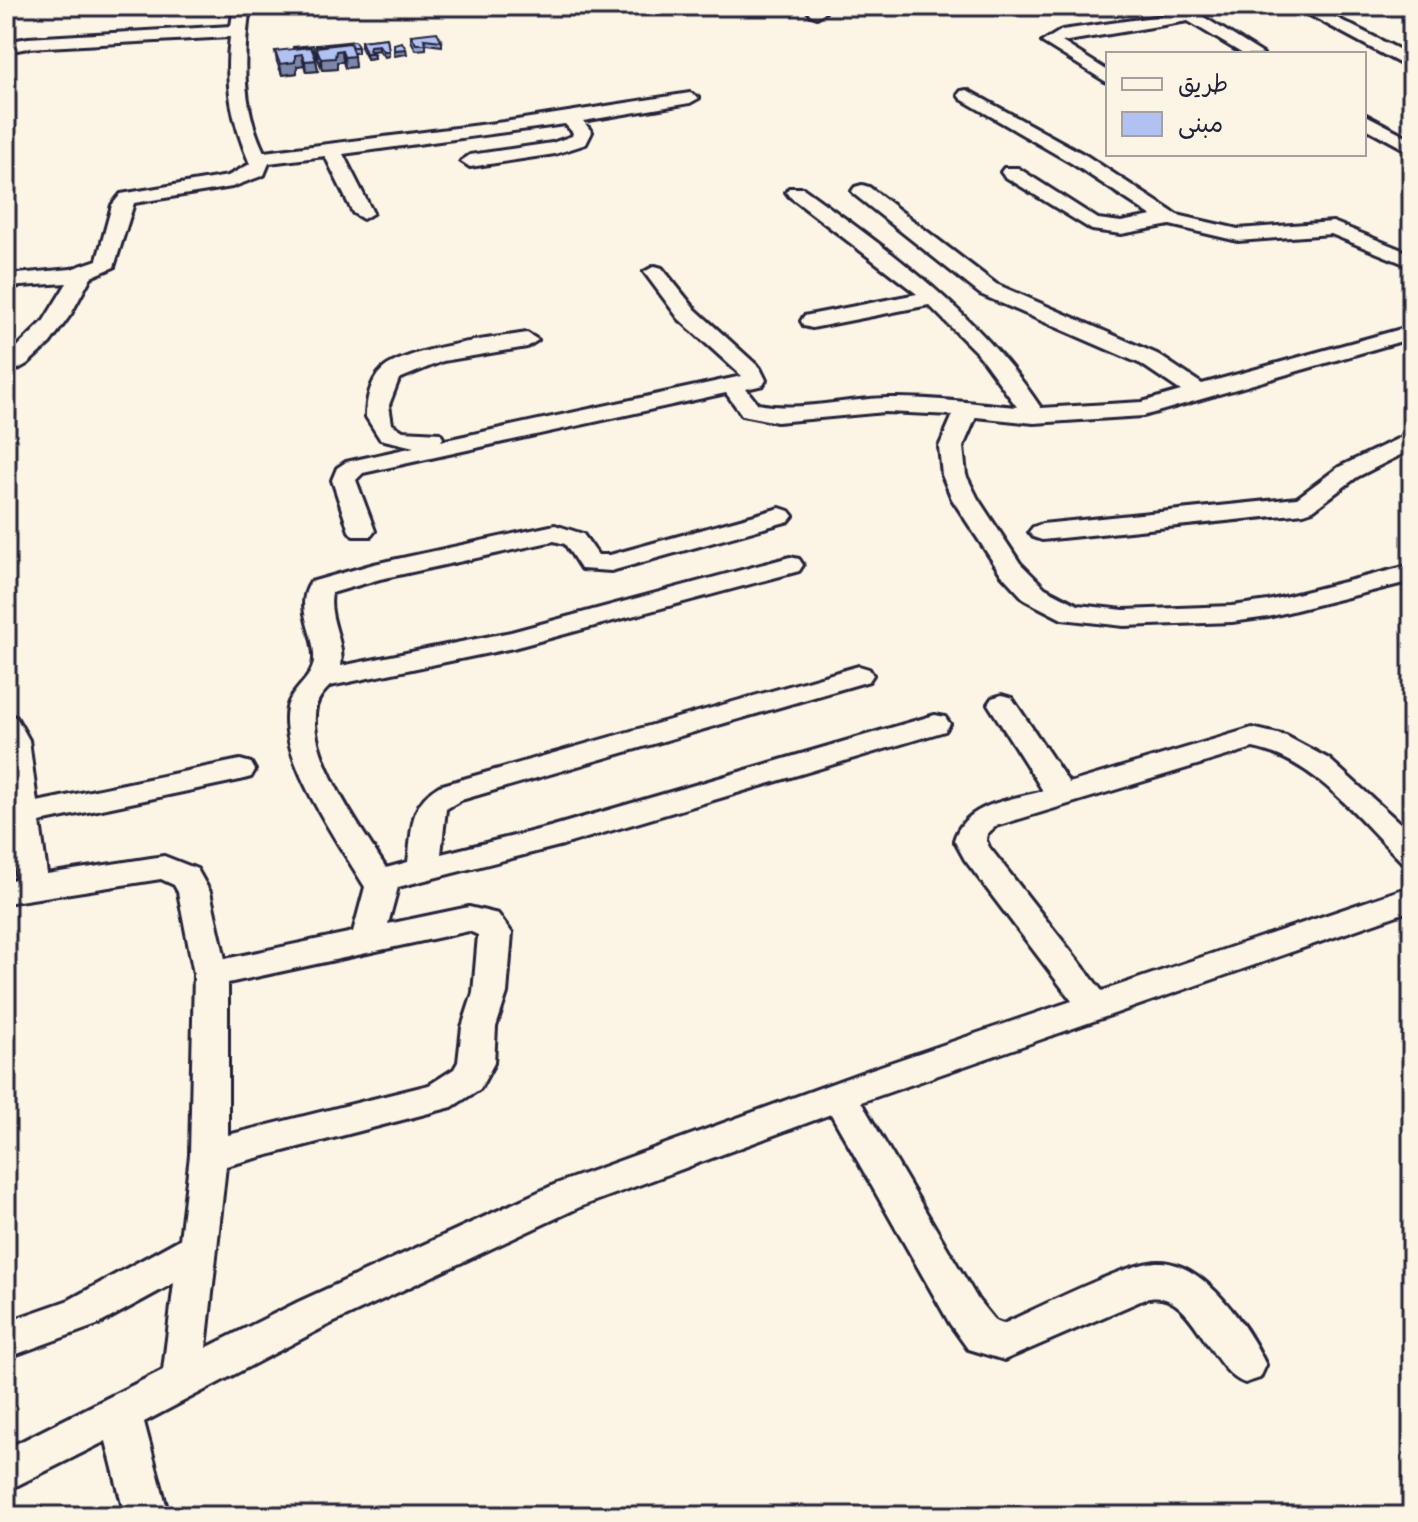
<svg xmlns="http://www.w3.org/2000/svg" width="1418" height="1522" viewBox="0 0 1418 1522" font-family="'Balsamiq Sans','Playpen Sans Arabic',sans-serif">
<rect width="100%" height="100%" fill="#fcf5e5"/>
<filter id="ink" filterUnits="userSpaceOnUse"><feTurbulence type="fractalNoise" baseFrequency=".0125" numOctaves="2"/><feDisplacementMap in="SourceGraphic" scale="16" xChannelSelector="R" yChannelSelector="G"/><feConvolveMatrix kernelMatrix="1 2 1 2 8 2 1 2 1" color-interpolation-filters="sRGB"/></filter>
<g filter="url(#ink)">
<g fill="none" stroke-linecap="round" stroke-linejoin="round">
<g stroke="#22223b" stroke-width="6">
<path id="minor" d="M234 6H250C243 57 241 104 264 152L504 122 690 93 699 98 690 103 583 121 592 132 586 144 555 154 470 167 461 161 470 155 552 143 572 136 573 133 565 124 343 154 373 213 363 219 353 213 325 156 269 163 264 175 232 187 134 203 114 267 91 277 71 314 50 343 27 364 6 376V358L43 322 67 283 6 287V275L71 269 97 260 112 205 121 194 228 176 250 164C232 122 224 83 230 37L28 48 6 52V42L28 38 231 26Z
M804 6H821L825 12 817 17 811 15Z
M1166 6H1186L1263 54H1243L1188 21 1062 42 1108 71V83L1042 42 1062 30 1175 14Z
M1293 6H1313L1412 56V64H1401Z
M967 90 1087 156 1177 215 1238 229 1333 222 1412 254V267L1331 234 1238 241 1170 225 1121 234 1092 230 1004 176 1001 172 1004 168H1018L1098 219 1121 222 1152 216 1073 164 961 99 958 95 961 91Z
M1364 114 1412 139V153L1364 127Z
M862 185 869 187 996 284 1157 354 1202 384 1412 326V338L1143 416 1034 423 976 417 963 447 966 475 978 499 1020 563 1045 588 1078 605 1124 610 1232 606 1268 601 1412 565V581L1268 617 1232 622 1124 626 1062 619 1025 600 1001 574 952 499 942 475 939 447 953 415 885 412 777 422 742 415 726 393 363 473 356 480 375 531 371 536H353L349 531 332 480 337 468 346 462 414 447 380 439 366 417C366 402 370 381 382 370 403 350 484 339 514 335L527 333 538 340 527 347 443 361 399 379 389 405 392 424 403 431 440 433 443 438 441 441 742 376 679 319 644 272 655 266 662 268 695 309 760 368 766 380 763 385 746 389 758 404C800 412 844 399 887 398 930 397 973 403 1017 407L979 355 929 305 812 328 804 326 801 321 804 316 917 294 789 196 786 192 789 188H803C892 252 980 315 1041 408L1142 402 1181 391 1141 364 980 294 855 195 852 191 855 187Z
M1412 432V449L1357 477 1313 510 1304 513 1042 540 1033 537 1029 532 1033 527 1042 524 1297 498 1339 467Z
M780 508 789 511 793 516 789 521 611 571 581 569 565 544 554 541 380 579 332 593C327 618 345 641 341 666L511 632 790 557 799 559 803 565 799 571 513 648 330 686C324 692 318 698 316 707 306 755 362 829 386 868L408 862C413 829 408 805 439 786L859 666 869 669 873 675 869 681 461 800 446 809 441 854 550 827 935 715 945 717 950 724 945 731 563 845 398 887 388 924 469 907 498 914 512 933 507 993 496 1027 494 1063 480 1089 452 1107 226 1166 206 1348 298 1302 556 1184 869 1070 1072 1001 965 860 954 840C965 803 1011 800 1043 791L988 704 992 698 1002 695 1012 698 1069 783 1252 728 1286 736 1329 759 1412 834V864L1401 861C1358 818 1315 760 1253 748L996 826 987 834 986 840 989 847 1102 991 1412 886V910L861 1102 978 1300 995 1321 1003 1324C1036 1309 1128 1262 1158 1262 1204 1261 1249 1328 1266 1365L1260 1378 1245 1383C1207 1369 1193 1285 1145 1299L1004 1360 968 1349 950 1324 831 1114 582 1206 326 1326 144 1422 169 1516H125L106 1441 6 1491V1449L163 1370 174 1283 97 1325 6 1358V1322L69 1300 180 1239 190 1155 194 974 178 892 174 885 161 879 6 903V881L16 879 6 798V715L16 717 29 740 37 802 240 760 251 763 255 770 251 777 240 780 40 822 47 874 164 856 197 869 210 892 225 959 353 932 365 887C340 845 277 757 287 708 291 689 313 679 314 660 316 633 293 608 311 582L374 564 555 525 583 534 598 555H610ZM469 931 478 935 473 993 462 1027 458 1062 454 1069 429 1085 228 1135V983Z"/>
</g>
<use href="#minor" fill="#fcf5e5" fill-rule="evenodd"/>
</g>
<path fill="#98a6cf" stroke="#22223b" stroke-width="2" d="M411 35 442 41V46L426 44V49L416 50 411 41Z
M387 38 389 56 384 57 379 50 371 51 373 53 374 58 367 59 361 47V41Z
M316 45 358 47V53H353L355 67 345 68 343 62H337V69L322 70 318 58Z
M275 51H315L318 71 306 72 304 65 297 66V73L282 75 277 62Z"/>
<path fill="#7c87a9" stroke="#22223b" stroke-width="2" d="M379 45V50L371 51 373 53 374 58 367 59 366 53 370 46Z
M406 49 407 54 394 56V50Z
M342 50 343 62H337V69L322 70 321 59 336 51Z
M315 51 316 57 302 54 304 65 297 66V73L282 75 280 64 295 53Z
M383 51H389V56L384 57Z
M354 56 355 67 345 68 344 57Z
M316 60 318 71 306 72 305 61Z"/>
<path fill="#b1c1f1" stroke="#22223b" stroke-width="2" d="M437 32 442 41 424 39 426 44H416L411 35Z
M387 38 389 51H383L379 45 370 46 369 50 373 53H366L361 41Z
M355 41 358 47H352L350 43 317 47 316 45Z
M402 42 406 49 394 50V44Z
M350 43 354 56 344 57 342 50 336 51 335 58 321 59 316 47Z
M313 45 315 51H313L311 47 293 49V47Z
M311 47 316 60 305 61 302 54 295 55V62L280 64 275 51Z"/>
</g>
<rect width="1418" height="1522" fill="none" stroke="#fcf5e5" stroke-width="32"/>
<rect x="16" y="16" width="1386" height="1490" fill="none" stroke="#22223b" stroke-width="3" filter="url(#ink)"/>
<rect x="1106" y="52" width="260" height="104" fill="#fcf5e5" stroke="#a5a1a1" stroke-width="2"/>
<rect x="1122" y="78" width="40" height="12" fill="#fcf5e5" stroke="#a5a1a1" stroke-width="2"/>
<text x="1178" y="92" font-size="24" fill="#22223b">طريق</text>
<rect x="1122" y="112" width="40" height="24" fill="#b1c1f1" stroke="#a5a1a1" stroke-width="2"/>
<text x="1178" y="132" font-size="24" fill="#22223b">مبنى</text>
</svg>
